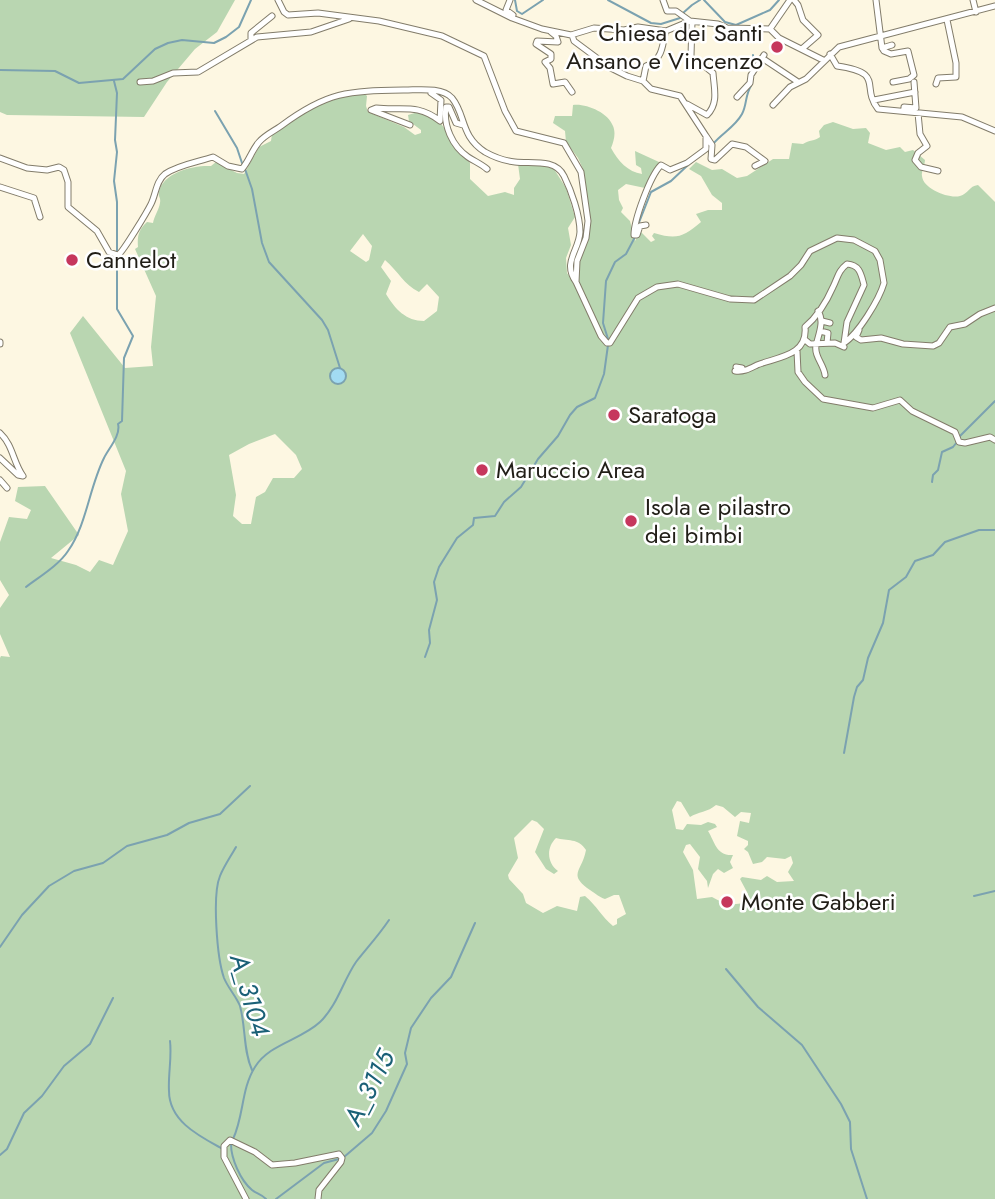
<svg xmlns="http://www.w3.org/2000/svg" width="995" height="1199" viewBox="0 0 995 1199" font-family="Jost,sans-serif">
<rect width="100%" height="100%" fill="#fdf7e2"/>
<path fill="#b9d6b1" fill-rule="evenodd" d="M0 0H235L217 32 195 49 167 82 144 117 7 115 0 112Z
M364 93 367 96 366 106 368 112 404 127 415 135 421 133V130L409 121 408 115 418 112 425 114 442 125 470 163V179L488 196 505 192 514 195V188L520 179 518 164H539L554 169 566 188 575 217 568 228 571 245 566 258 567 273 575 284 579 259 587 239 586 200 583 169 578 158 566 142 565 131 553 123 555 116H572L573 105C585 103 608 112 613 126 616 133 614 141 611 148 618 161 628 172 642 174L641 168 636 165 635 151 659 162 645 188 626 184 618 190 619 200 623 208 621 212 630 221 635 241 640 231 651 242 655 240 652 236 654 233C677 240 683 237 701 222L696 214 708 210H722V203L712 195 701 176 689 169 696 162 712 170 722 169 737 178 747 176 773 159H789L792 143 803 144C809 140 815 141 820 137L819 131 824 125 833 122 853 129 866 128 870 133 868 143 886 150 900 147 905 152 913 150 925 160C925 165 921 171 922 176 923 189 949 199 960 196 968 194 969 186 978 185L995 202V1199H0V658L1 656 10 657 0 634V608L9 595 0 580V542L9 517 27 519 31 510 15 501 18 487 45 486 79 535 51 558 76 565 90 572 99 560 113 565 128 531 121 494 126 471 70 333 83 316 125 368 153 366 151 347 156 296 135 249 138 247C137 236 139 229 147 222L153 223C154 216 159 210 160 203 161 196 158 198 159 192 163 172 194 165 211 166L216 162 237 173 244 174 259 147 271 141 272 134 325 99ZM363 234 372 246 369 260 366 262 350 251ZM385 260C398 271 404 285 419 292L427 284 439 297 437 311 424 321C406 321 395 309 386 294L391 281 381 267ZM275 434 296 455 302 469 294 478H273L265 492 256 497 251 524H242L233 516 236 495 229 455 249 444ZM677 801 681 802 690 817C698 812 708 812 716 805L723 807 735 817 741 812 751 813 749 823 740 821 737 836 748 841V845L744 849 748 852 753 864 762 862 767 857 785 859 791 856 793 863 788 872 794 881 777 882 767 876 761 880 742 877 740 879 748 894 745 903 727 905 712 897 697 899 693 870 683 852 686 845 690 844 700 857 698 869 707 881 708 888 713 874 718 869 724 873 733 868 730 862 733 855C716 856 715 842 708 831L717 827 715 824 708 822 701 825 687 824 683 830 676 829 672 810ZM532 820 537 822 544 829 535 852 546 869 554 874 558 871C547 863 546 848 556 838 567 841 579 838 586 850 582 872 567 874 590 890 596 894 599 897 605 899L614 895H619L626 914 617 919V924L613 926C602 917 597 906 585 896L580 897 577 911 557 906 543 913 526 903 523 894 509 879 508 875 518 858 514 838Z"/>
<path fill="#a2dbf2" stroke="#7ba2b0" stroke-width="2" d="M330 376a8 8 0 1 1 16 0a8 8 0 1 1-16 0Z"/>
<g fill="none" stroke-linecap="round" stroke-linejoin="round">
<path stroke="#7ba2b0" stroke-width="2" d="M515 0 517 11 522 14 543 0
M608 0 651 23 661 24 680 18
M704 0 725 22 736 25 770 10 779 0
M683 13 692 5 700 0
M0 70 55 71 79 83 123 79 155 49 168 43 182 40 214 43 226 37 239 27 251 0
M749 75 754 66 753 55
M215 111 237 148 242 163
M713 144C722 133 735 127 742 114 747 105 745 95 751 86
M245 169 252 189 262 243 269 262 322 320 328 330 340 368
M638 225 651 192 671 181 688 165
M608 339 603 323 606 281 615 262 626 254 635 237
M959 437 995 401
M932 482 933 475 938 470 942 452 953 447 957 442
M26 587C39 577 59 565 68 551 87 524 89 488 104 458 109 448 121 435 118 424L122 421 124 358 133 336 117 309V202L114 181 117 152 115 140 117 93 114 81
M425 657 430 643 429 630 437 600 434 582 439 567 457 538 473 525 474 518 495 516 504 502 521 487 538 459 558 436 570 415 577 407 595 398 604 374 608 345
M844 753 854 697 857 687 863 680 868 658 883 623 889 590 906 577 915 561 933 555 945 542 979 530H995
M236 847C231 856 224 866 220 876 212 895 217 958 224 978 228 988 236 996 240 1006 246 1028 243 1050 252 1070
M974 896 995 891
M0 947 22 915 49 886 74 871 103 863 127 846 167 835 189 823 220 814 250 786
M726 969 758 1007 802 1045 841 1104 850 1122 851 1149 867 1199
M170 1041C172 1058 168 1074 169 1091 169 1121 199 1136 221 1148
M233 1139C244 1116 241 1089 255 1067 269 1044 301 1040 320 1022 337 1006 343 981 356 962 367 948 379 935 389 920
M231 1144C231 1158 240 1180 252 1190 257 1194 261 1194 266 1199
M0 1155 7 1149 24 1113 42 1096 64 1066 90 1044 113 998
M344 1157 372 1133 386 1111 407 1064 405 1053 411 1028 431 998 451 977 475 923
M276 1199 324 1163 339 1159"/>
<g stroke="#827c6a" stroke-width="7">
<path id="minor" d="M476 0 512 18 542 29 571 35 594 28 624 30 638 27 666 31 690 21 718 24 727 28 770 29
M510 0 506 10 513 15
M663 0 667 11H676L690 21
M794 0 798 5 803 20 818 35 803 48
M876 0 882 48 884 51 891 54 908 51 914 75 909 79 893 82
M973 0 976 12
M770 29 779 38 823 60
M770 29 790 0
M551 32 556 36 558 42 537 41 536 44 551 54V59L545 62 550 68 553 84 565 82 572 92
M572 35 574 41 609 67 627 76 643 81 651 89 680 96 706 136V149L687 163 670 170 661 165C650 176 634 220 634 235H637L640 226 646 225
M251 40V33L272 16
M882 48 892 45
M830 54 837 66C886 73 860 86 878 109L962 117 995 131
M691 56 692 22
M762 58 798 82
M643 81 646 66C661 62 663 46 665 33L662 31
M140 82 153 81 173 73 198 72 257 37 311 32 349 19
M936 84 938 78 956 77V63L947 20
M737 97 750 83 751 75 764 55
M874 100 915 92
M687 104 707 115C719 103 714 88 713 73L701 63
M773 105 790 87 806 79 839 47 995 6
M904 111V107L916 108 914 82
M918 113 920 134 927 146 918 153 915 160 921 167 938 171
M410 125 371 110 376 108C402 111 417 103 440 121L441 100 431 93
M463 125 456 123 449 107H446C443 125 452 146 468 157 474 161 481 164 487 169
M706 136 712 145 711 159 715 160 732 144 746 147 765 161 755 166
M0 158 27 168 47 170 59 167 64 170 68 182V207L97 231 109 252 118 255C123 252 147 212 151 204 156 194 156 181 165 174 178 165 198 162 213 157L228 166 242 169C249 161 252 150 259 142 265 135 274 131 281 126 328 91 348 91 405 90 419 90 442 87 452 98 466 115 460 136 485 152 494 157 505 161 515 162 531 164 555 158 564 176 571 190 580 215 580 232 579 251 562 262 576 282L577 261 586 238 588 221 581 172 564 143 516 131 505 111 484 56 442 36 379 21 318 13 288 15 284 12 278 0
M0 187 34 198 40 217
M576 282 601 336 607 343H610L638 298 657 287 678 284 730 299 754 300 790 276 801 265 810 251 837 238 854 240 875 251 880 260 884 283C879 300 858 334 844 343
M818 311C825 322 818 335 816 346 814 356 824 365 825 375
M821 319 822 321 830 323
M859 330 856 337 861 340 881 338 903 344 933 346 939 343 950 327 965 324 980 314 995 308
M820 331 828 333 827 343
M804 339 810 344 835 343 844 347
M0 342V344
M797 351 798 372 805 382 823 399 873 408 900 400 912 411 955 432 959 442 965 443 990 437 995 440
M736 367 742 368 737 369
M735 371C744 372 749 369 757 365 777 357 808 356 805 327 818 316 826 303 833 287 838 277 838 271 847 264 860 265 861 274 864 285L847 322 844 343
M0 433C13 445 13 462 23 476L18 475 0 458
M0 480 7 488
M246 1199 224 1157V1146L230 1140 255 1152 272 1165 295 1163 339 1154 342 1158 341 1162 319 1190 318 1199"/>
</g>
<use href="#minor" stroke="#fff" stroke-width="5"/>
</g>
<g fill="#c6375d" stroke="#fff" stroke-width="2.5">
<circle cx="777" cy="47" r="7"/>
<circle cx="72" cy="260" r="7"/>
<circle cx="614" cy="415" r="7"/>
<circle cx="482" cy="470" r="7"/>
<circle cx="631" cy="521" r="7"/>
<circle cx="727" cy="902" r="7"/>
</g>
<g text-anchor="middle" stroke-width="5" stroke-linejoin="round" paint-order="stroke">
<g font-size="24" fill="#211e17" stroke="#fff" text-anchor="start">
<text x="763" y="41" text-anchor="end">Chiesa dei Santi<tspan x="763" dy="28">Ansano e Vincenzo</tspan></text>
<text x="86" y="268">Cannelot</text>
<text x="628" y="423">Saratoga</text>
<text x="496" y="478">Maruccio Area</text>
<text x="645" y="515">Isola e pilastro<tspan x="645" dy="28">dei bimbi</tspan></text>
<text x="741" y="910">Monte Gabberi</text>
</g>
<g font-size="26" font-style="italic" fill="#1a6077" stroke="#fff">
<text transform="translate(250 995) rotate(74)" y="9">A_3104</text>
<text transform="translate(369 1088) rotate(-63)" y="9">A_3115</text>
</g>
</g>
</svg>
